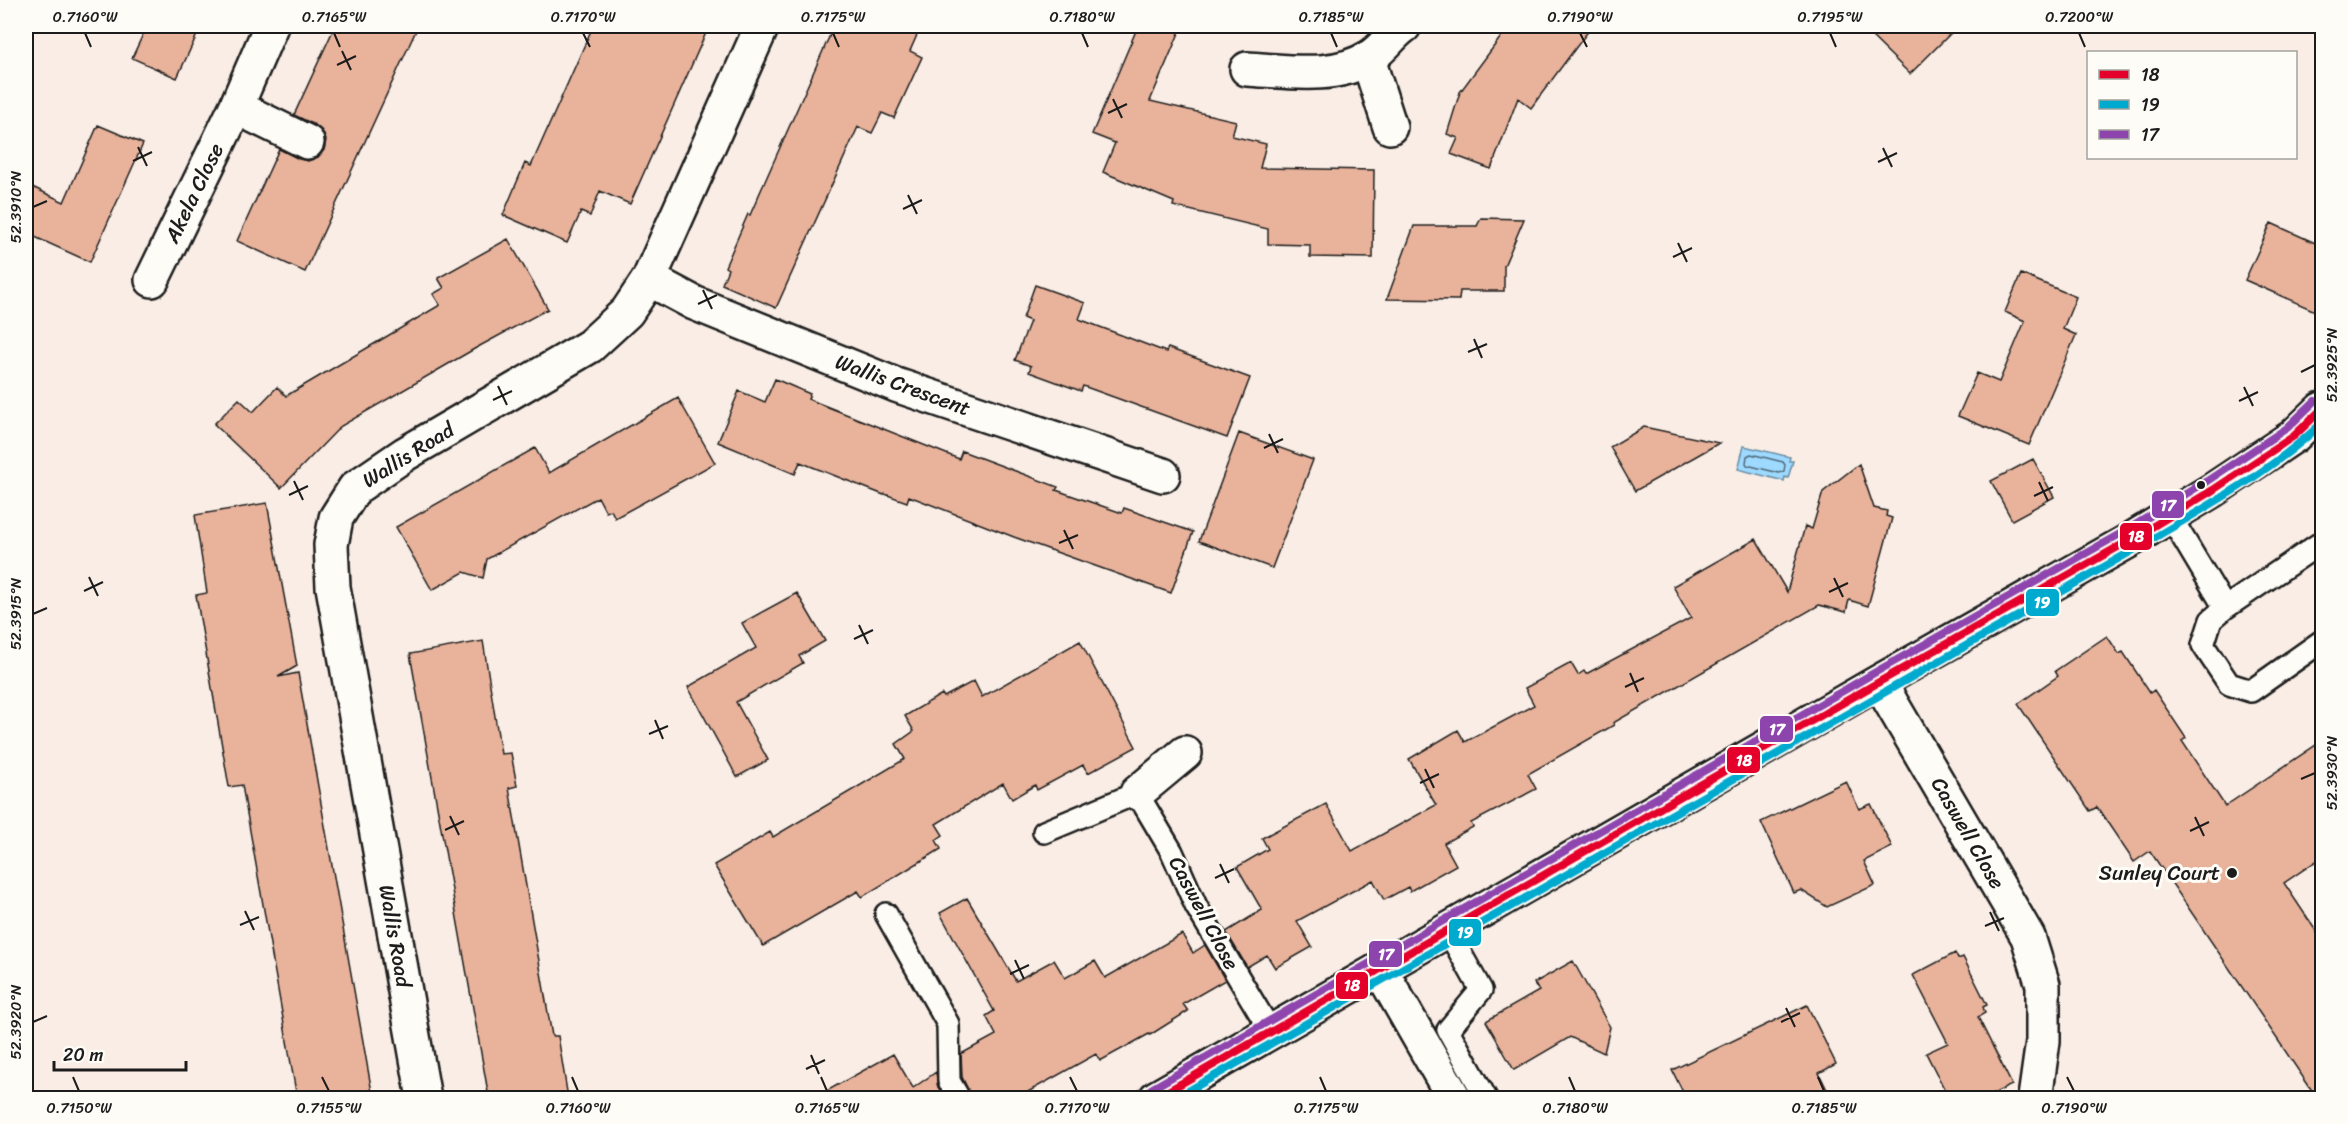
<svg xmlns="http://www.w3.org/2000/svg" width="2348" height="1124" viewBox="0 0 2348 1124" font-family="Sriracha,sans-serif">
<rect width="100%" height="100%" fill="#f9ede5"/>
<filter id="ink" filterUnits="userSpaceOnUse"><feTurbulence type="fractalNoise" baseFrequency=".0167" numOctaves="2"/><feDisplacementMap in="SourceGraphic" scale="12" xChannelSelector="R" yChannelSelector="G"/><feConvolveMatrix kernelMatrix="1 2 1 2 8 2 1 2 1" color-interpolation-filters="sRGB"/></filter>
<g filter="url(#ink)">
<path fill="#9ed9ff" stroke="#6a8da4" stroke-width="1.5" d="M1744 446 1790 457 1789 461H1793L1788 478 1785 477 1784 481 1738 469Z"/>
<g fill="none" stroke-linecap="round" stroke-linejoin="round">
<path stroke="#506877" stroke-width="1.5" d="M1751 454 1783 462 1785 465 1784 471 1779 473 1747 465 1746 463 1747 456Z"/>
</g>
<path fill="#e8b29b" stroke="#1c1c1c" stroke-width="1.5" d="M147 26H201L177 78 132 58Z
M335 26H418L305 272 237 241 279 149 299 159 308 161 318 157 324 150 326 140 322 131 315 125 294 115Z
M593 26H709L630 204 600 191 590 216 581 212 567 243 503 215 525 163 531 166Z
M834 26H921L910 51 922 57 894 118 882 113 872 133 858 127 776 308 722 284 728 269 725 267 748 214 750 215Z
M1138 26H1182L1150 101 1236 121 1232 136 1266 144 1260 168 1374 170 1373 258 1310 257V245L1268 244V229L1173 206 1174 202 1103 172 1115 143 1092 134Z
M1509 26H1592L1531 108 1518 98 1491 169 1451 154 1458 138 1447 134 1460 92Z
M1861 26H1958L1910 74Z
M98 125 143 144 90 262 26 233V184L64 202Z
M1481 218 1524 219 1504 266V291H1460L1459 300 1387 299 1414 226H1477Z
M2271 223 2322 246V314L2245 280Z
M508 239 548 309 476 348 341 426 281 488 214 424 239 399 253 412 277 387 286 396 440 305 433 294 444 288 438 278Z
M2021 274 2076 297 2063 329 2076 335 2029 445 1958 416 1977 373 1999 382 2025 321 2005 312Z
M1035 285 1085 303 1079 319 1166 352 1168 348 1250 378 1227 438 1083 386 1081 391 1029 372 1031 366 1015 360 1030 321 1023 318Z
M775 379 810 394 808 399 959 459 962 451 1058 487 1056 490 1122 513 1124 508 1193 532 1171 593 1014 537 909 496 907 502 885 494 884 495 800 462 795 474 718 442 739 391 765 402Z
M678 398 715 463 615 518 611 510 606 512 598 497 487 559 483 578 464 572 432 590 396 527 535 448 549 473Z
M1644 427 1719 443 1635 491 1610 447Z
M1239 433 1313 460 1272 568 1199 541Z
M2033 459 2054 497 2012 520 1991 481Z
M1859 464 1874 508 1887 511 1886 516 1892 518 1868 606 1849 600 1846 612 1819 605 1613 723 1614 725 1528 774 1536 789 1471 823 1473 827 1444 843 1456 865 1410 891 1408 887 1384 900 1373 880 1297 921 1312 947 1275 968 1267 955 1247 967 1226 932 1262 910 1237 867 1268 849 1262 838 1326 804 1352 851 1436 805 1409 759 1458 730 1465 742 1534 705 1525 688 1571 663 1578 675 1584 671 1586 674 1691 618 1673 586 1756 539 1787 592 1805 526 1812 529 1823 492Z
M267 503 297 666 278 677 298 673 373 1098H297L242 785 229 787 196 595 207 593 195 515Z
M797 593 825 641 799 656 803 663 736 702 768 760 737 777 688 687 756 648 742 623Z
M2107 636 2119 654 2123 652 2150 693 2154 690 2186 738 2182 741 2225 806 2322 741V857L2284 883 2322 940V1098H2317L2150 851 2134 862 2097 807 2090 811 2018 704 2058 676 2055 671Z
M483 641 501 754 511 753 517 786 509 788 552 1036H558L568 1098H489L410 654Z
M1080 641 1136 747 1088 773 1083 765 1037 790 1035 785 1012 799 1003 783 936 824 943 835 936 840 941 849 862 897 858 891 763 946 714 865 770 832 773 837 905 759 896 744 914 731 905 716 942 694 944 697 974 681 982 697Z
M1846 781 1859 809 1871 804 1892 847 1864 861 1875 885 1827 907 1801 890 1794 893 1761 822Z
M967 898 1016 981 1054 960 1065 978 1095 961 1105 978 1182 934 1193 953 1205 945 1225 980 1183 1004 1188 1011 1150 1035 1149 1034 1100 1061 1096 1054 1017 1098H972L962 1077 961 1054 996 1035 986 1016 994 1011 940 913Z
M1955 953 1958 959 1963 957 1987 1005 1983 1007 1985 1013 1978 1017 2012 1085 1984 1098H1949L1926 1053 1948 1043 1913 975Z
M1573 961 1610 1027 1604 1053 1570 1037 1514 1070 1486 1021 1539 991 1534 983Z
M1807 1005 1836 1064 1819 1073 1831 1098H1686L1672 1070Z
M893 1054 913 1088 936 1072 938 1087 945 1098H814Z"/>
<g fill="none" stroke-linecap="round" stroke-linejoin="round">
<g stroke="#1c1c1c" stroke-width="26">
<path id="service" d="M2170 516 2225 608
M2322 542 2225 608 2211 620 2203 645 2229 684 2251 691 2322 641
M1044 832 1137 793 1172 852 1196 906 1271 1032
M886 914 948 1024 949 1081 959 1098
M1448 931 1481 990 1448 1030 1486 1098"/>
</g>
<g stroke="#1c1c1c" stroke-width="38">
<path id="minor" d="M1368 59 1390 127
M1247 69C1286 71 1335 80 1370 57 1383 49 1392 34 1404 26
M236 107 307 142
M649 279 694 303 896 385 1163 475
M152 280 236 107 271 26
M1879 682 2028 937 2043 985V1041L2035 1098
M1137 793 1185 753
M1380 969 1454 1098
M424 1098 333 587 331 545 336 518 355 488 405 454 590 346 627 312 649 279 762 26
M1156 1098 1879 682 2132 539 2213 490 2294 436 2322 409"/>
</g>
<use href="#service" stroke="#fdfcf7" stroke-width="21"/>
<use href="#minor" stroke="#fdfcf7" stroke-width="33"/>
<g stroke="#fdfcf7" stroke-width="12">
<path id="bus-1" d="M1156 1098 1879 682 2132 539 2213 490 2294 436 2322 409"/>
</g>
<g stroke="#fdfcf7" stroke-width="12">
<path id="bus-2" d="M1176 1098 2137 548C2200 510 2269 474 2322 423"/>
</g>
<g stroke="#fdfcf7" stroke-width="12">
<path id="bus-3" d="M1151 1089 1874 673 2127 530 2207 481 2287 428 2315 401"/>
</g>
<use href="#bus-1" stroke="#e4002b" stroke-width="8"/>
<use href="#bus-2" stroke="#00a9ce" stroke-width="8"/>
<use href="#bus-3" stroke="#8e44ad" stroke-width="8"/>
</g>
</g>
<path fill="none" stroke="#1c1c1c" stroke-width="2" d="M85 33 91 47M334 33 340 47M583 33 590 47M833 33 839 47M1082 33 1088 47M1331 33 1337 47M1580 33 1587 47M1830 33 1836 47M2079 33 2085 47M342 51 351 70M337 65 356 56M1113 99 1122 118M1108 113 1127 104M138 147 147 166M1883 148 1892 167M133 161 152 152M1878 162 1897 153M908 195 917 214M33 207 47 201M903 209 922 200M1678 243 1687 262M1673 257 1692 248M703 290 712 309M698 304 717 295M1474 339 1482 358M1468 352 1487 344M2301 372 2315 365M498 386 507 405M2244 387 2253 406M493 400 512 391M2239 401 2258 392M1269 434 1278 453M1264 448 1283 439M294 481 303 500M2039 482 2048 501M289 495 308 486M2034 496 2053 487M1064 530 1073 549M1059 543 1078 535M89 577 98 596M1834 578 1843 597M84 591 103 582M1829 592 1848 583M33 614 47 608M859 625 868 644M854 639 873 630M1630 673 1638 692M1625 687 1644 678M655 720 663 739M649 734 668 726M1425 769 1434 788M2301 779 2315 773M1420 783 1439 774M450 816 459 835M2195 817 2204 836M445 830 464 821M2190 831 2209 822M1220 864 1229 883M1215 878 1234 869M245 911 254 930M1990 912 1999 931M240 925 259 917M1985 926 2004 918M1015 960 1024 979M1010 974 1029 965M1786 1008 1795 1027M33 1022 47 1016M1781 1022 1800 1013M811 1055 819 1074M806 1069 825 1060M73 1077 79 1091M322 1077 329 1091M572 1077 578 1091M821 1077 827 1091M1070 1077 1077 1091M1320 1077 1326 1091M1569 1077 1575 1091M1818 1077 1824 1091M2067 1077 2074 1091"/>
<g fill="#1c1c1c" stroke="#fdfcf7" stroke-width="2">
<circle cx="2201" cy="485" r="5"/>
<circle cx="2232" cy="873" r="6"/>
</g>
<g text-anchor="middle" stroke-width="6" stroke-linejoin="round" paint-order="stroke">
<g font-size="21" fill="#1c1c1c" stroke="#fdfcf7">
<text transform="translate(194 193) rotate(-64)" y="7">Akela Close</text>
<text transform="translate(903 385) rotate(20)" y="7">Wallis Crescent</text>
<text transform="translate(408 455) rotate(-32)" y="7">Wallis Road</text>
<text transform="translate(1968 833) rotate(60)" y="7">Caswell Close</text>
<text transform="translate(1204 913) rotate(62)" y="7">Caswell Close</text>
<text transform="translate(395 936) rotate(80)" y="7">Wallis Road</text>
</g>
<g font-size="21" fill="#1c1c1c" stroke="#fdfcf7" text-anchor="end">
<text x="2220" y="880">Sunley Court</text>
</g>
</g>
<g stroke="#fdfcf7" stroke-width="2">
<rect x="2151" y="490" width="34" height="29" rx="6" fill="#8e44ad"/>
<rect x="2119" y="522" width="34" height="29" rx="6" fill="#e4002b"/>
<rect x="2025" y="588" width="35" height="29" rx="6" fill="#00a9ce"/>
<rect x="1759" y="715" width="35" height="28" rx="6" fill="#8e44ad"/>
<rect x="1726" y="746" width="35" height="28" rx="6" fill="#e4002b"/>
<rect x="1448" y="918" width="34" height="29" rx="6" fill="#00a9ce"/>
<rect x="1368" y="940" width="35" height="28" rx="6" fill="#8e44ad"/>
<rect x="1335" y="971" width="34" height="29" rx="6" fill="#e4002b"/>
</g>
<g font-size="16" text-anchor="middle" font-weight="bold" fill="#fff">
<text x="2168" y="511">17</text>
<text x="2136" y="542">18</text>
<text x="2042" y="608">19</text>
<text x="1777" y="735">17</text>
<text x="1744" y="766">18</text>
<text x="1465" y="938">19</text>
<text x="1386" y="960">17</text>
<text x="1352" y="991">18</text>
</g>
<rect width="2348" height="1124" fill="none" stroke="#fdfcf7" stroke-width="66"/>
<rect x="2087" y="51" width="210" height="108" fill="#fdfcf7" stroke="#a3a29f" stroke-width="1.5"/>
<rect x="2099" y="70" width="30" height="9" fill="#e4002b" stroke="#a3a29f" stroke-width="1.5"/>
<text x="2141" y="81" font-size="18" fill="#1c1c1c">18</text>
<rect x="2099" y="100" width="30" height="9" fill="#00a9ce" stroke="#a3a29f" stroke-width="1.5"/>
<text x="2141" y="111" font-size="18" fill="#1c1c1c">19</text>
<rect x="2099" y="130" width="30" height="9" fill="#8e44ad" stroke="#a3a29f" stroke-width="1.5"/>
<text x="2141" y="141" font-size="18" fill="#1c1c1c">17</text>
<path d="M54 1061v9h132v-9" fill="none" stroke="#1c1c1c" stroke-width="3"/>
<text x="63" y="1061" font-size="18" fill="#1c1c1c" stroke="#fdfcf7" stroke-width="4.5" paint-order="stroke">20 m</text>
<rect x="33" y="33" width="2282" height="1058" fill="none" stroke="#1c1c1c" stroke-width="2"/>
<g font-size="15" text-anchor="middle" fill="#1c1c1c">
<text x="85" y="22">0.7160°W</text>
<text x="334" y="22">0.7165°W</text>
<text x="583" y="22">0.7170°W</text>
<text x="833" y="22">0.7175°W</text>
<text x="1082" y="22">0.7180°W</text>
<text x="1331" y="22">0.7185°W</text>
<text x="1580" y="22">0.7190°W</text>
<text x="1830" y="22">0.7195°W</text>
<text x="2079" y="22">0.7200°W</text>
<text transform="translate(16 207) rotate(-90)" y="5">52.3910°N</text>
<text transform="translate(2332 365) rotate(-90)" y="5">52.3925°N</text>
<text transform="translate(16 614) rotate(-90)" y="5">52.3915°N</text>
<text transform="translate(2332 773) rotate(-90)" y="5">52.3930°N</text>
<text transform="translate(16 1022) rotate(-90)" y="5">52.3920°N</text>
<text x="79" y="1113">0.7150°W</text>
<text x="329" y="1113">0.7155°W</text>
<text x="578" y="1113">0.7160°W</text>
<text x="827" y="1113">0.7165°W</text>
<text x="1077" y="1113">0.7170°W</text>
<text x="1326" y="1113">0.7175°W</text>
<text x="1575" y="1113">0.7180°W</text>
<text x="1824" y="1113">0.7185°W</text>
<text x="2074" y="1113">0.7190°W</text>
</g>
</svg>
